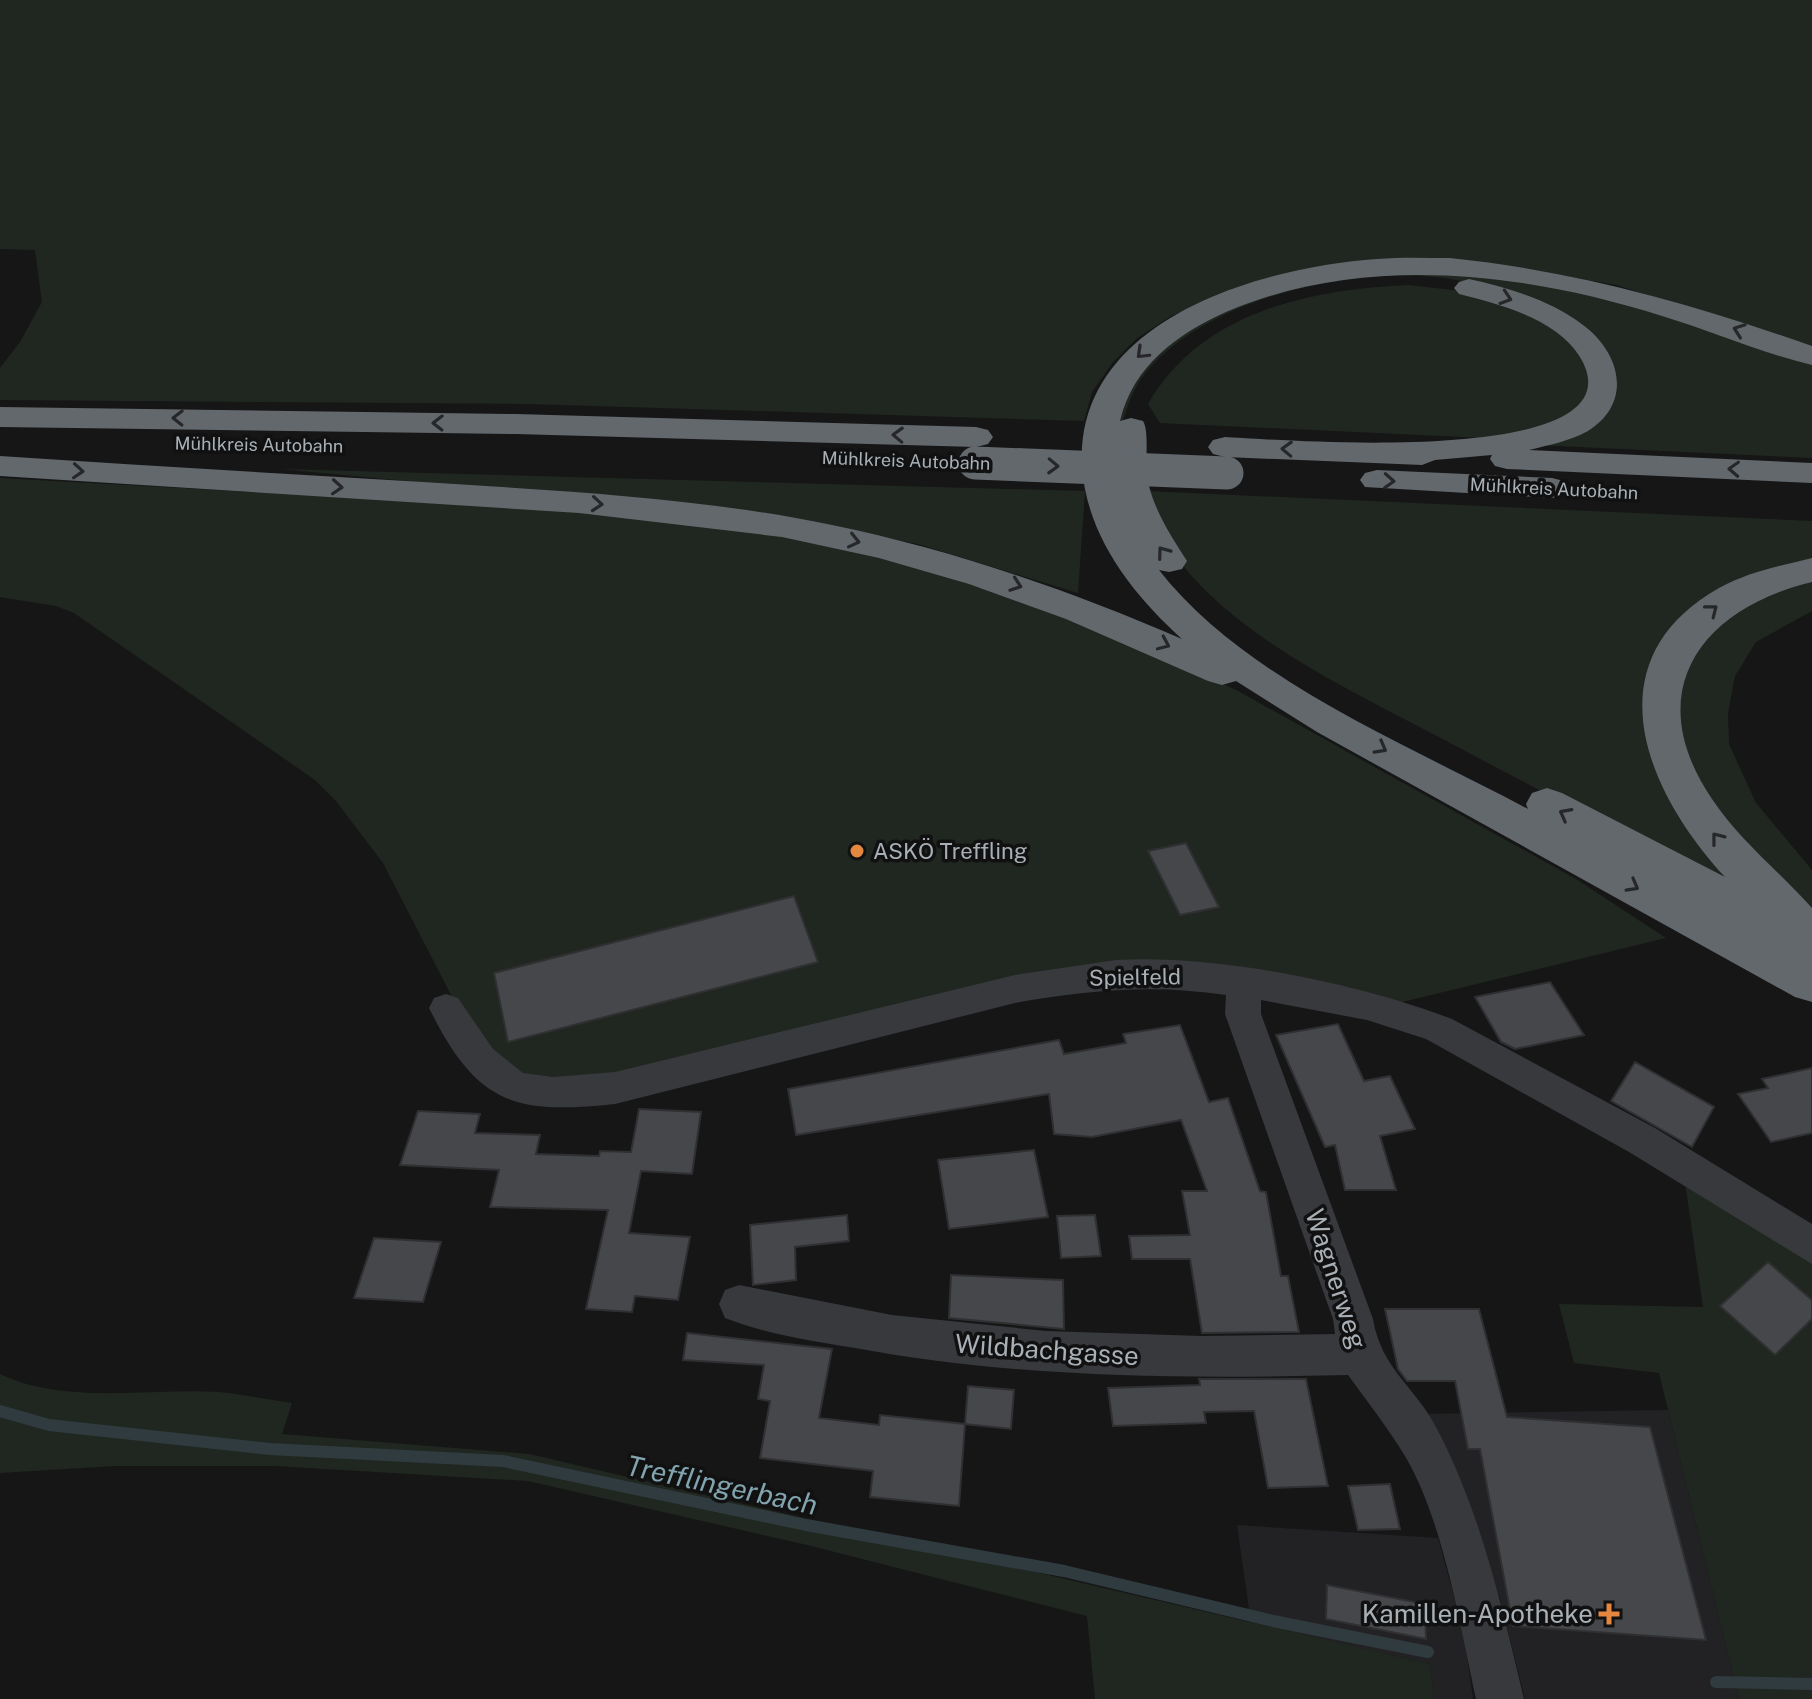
<svg xmlns="http://www.w3.org/2000/svg" width="1812" height="1699" viewBox="0 0 1812 1699" font-family="'Public Sans',sans-serif">
<rect width="100%" height="100%" fill="#161617"/>
<path fill="#222224" d="M1668 1410 1739 1699H1525L1500 1599 1474 1520 1419 1414Z
M1237 1525 1438 1538 1463 1630 1473 1699H1434L1430 1664 1251 1623Z"/>
<path fill="#202720" d="M0 0H1812V350L1617 285 1505 266 1259 282 1171 316 1136 339 1113 362 1092 392 1084 421 530 404 0 400V368L20 342 42 302 35 250 0 249Z
M1429 271 1583 288 1812 362V458L1537 445 1593 422 1594 341C1562 327 1531 313 1500 298 1487 293 1474 284 1461 281 1367 261 1199 297 1141 379 1132 392 1127 408 1122 423L1111 422 1124 391 1175 334 1255 297 1348 276Z
M1409 285 1470 292 1531 312 1583 351 1591 393 1558 425 1485 438 1160 423 1148 404C1201 312 1310 289 1409 285Z
M280 469 1085 491 1078 593 918 544 758 514Z
M0 478 559 509 757 531 935 570 1146 647 1238 691 1576 879 1666 938 1394 1004 1182 962 582 1079 523 1075 499 1065 465 1022 383 863 336 801 315 780 74 613 56 606 0 597Z
M1147 491 1812 521V562L1758 573 1649 700 1783 920C1668 855 1551 797 1435 735 1350 690 1240 639 1180 562 1165 543 1157 513 1147 491Z
M1812 581V611L1756 642 1735 676 1728 713 1729 744 1756 803 1812 870V917L1787 897 1692 775 1677 709 1693 647 1747 602Z
M1685 1182 1812 1262V1699H1739L1659 1373 1574 1363 1559 1304 1703 1307Z
M0 1374C65 1405 148 1388 219 1392 243 1394 268 1400 292 1403L282 1434 529 1454 1430 1664 1434 1699H1095L1087 1616 807 1545 528 1481 275 1466H114L0 1473Z"/>
<g fill="none" stroke-linecap="round" stroke-linejoin="round">
<path stroke="#303b3f" stroke-width="12" d="M0 1411 49 1425 270 1449 503 1461 806 1525 1064 1571 1273 1621 1428 1652
M1716 1682 1812 1684"/>
</g>
<path fill="#45474a" stroke="#303033" stroke-width="2" d="M1186 843 1219 907 1180 915 1148 851Z
M794 896 818 962 508 1042 494 973Z
M1550 982 1584 1035 1515 1049 1501 1042 1475 997Z
M1338 1024 1364 1081 1390 1076 1415 1129 1380 1136 1396 1190H1345L1335 1145 1325 1147 1276 1035Z
M1180 1025 1209 1102 1228 1098 1260 1191 1266 1192 1281 1276H1288L1299 1332 1202 1333 1190 1259H1132L1129 1236 1190 1235 1182 1191H1207L1181 1120 1092 1137 1054 1134 1049 1094 796 1135 788 1089 1059 1040 1064 1054 1126 1043 1123 1034Z
M1635 1062 1714 1107 1692 1147 1611 1101Z
M1812 1068V1133L1771 1142 1738 1094 1768 1088 1762 1079Z
M639 1109 701 1112 692 1174 641 1171 629 1233 690 1237 678 1300 635 1296 632 1312 586 1309 608 1210 490 1207 499 1170 400 1165 418 1111 480 1114 475 1133 540 1135 536 1154 599 1156 600 1151 631 1152Z
M1034 1150 1048 1217 949 1229 938 1160Z
M847 1215 849 1241 795 1247 796 1280 753 1285 750 1225Z
M1095 1215 1101 1256 1061 1258 1057 1216Z
M374 1238 441 1242 423 1302 354 1298Z
M1768 1262 1812 1300V1319L1775 1355 1720 1306Z
M951 1275 1063 1280 1064 1329 949 1318Z
M1385 1309H1479L1507 1417 1650 1427 1706 1640 1513 1626 1480 1449H1468L1455 1381H1407L1398 1369Z
M687 1333 832 1349 819 1418 879 1425 880 1415 965 1424 959 1506 870 1497 873 1471 760 1458 770 1401 758 1399 764 1365 683 1360Z
M1199 1379H1306L1328 1486 1268 1488 1254 1411 1204 1412 1206 1423 1113 1426 1108 1388 1200 1385Z
M968 1386 1014 1390 1011 1429 965 1424Z
M1390 1484 1400 1529 1358 1530 1348 1486Z
M1327 1585 1425 1604 1426 1639 1326 1619Z"/>
<g fill="none" stroke-linecap="round" stroke-linejoin="round">
<path fill="#37393c" fill-rule="evenodd" d="M1116 960C1215 954 1359 983 1452 1019L1655 1128 1812 1224V1264L1629 1152 1426 1039 1367 1020 1261 1000V1014L1373 1319C1381 1369 1416 1387 1437 1429 1481 1513 1502 1607 1524 1699H1476C1460 1625 1443 1520 1405 1456 1388 1428 1367 1401 1348 1375 1183 1379 1018 1378 855 1348 812 1341 766 1334 725 1318L719 1304 725 1290 739 1285 892 1315 1046 1331 1202 1336 1335 1334 1333 1319 1225 1014 1226 995C1153 984 1087 990 1015 1003L615 1104C513 1115 476 1103 429 1008L434 998 446 994 458 998 493 1049 523 1073 553 1077 615 1072 1015 975Z"/>
<path fill="#63686d" fill-rule="evenodd" d="M1450 258C1576 271 1693 304 1812 346V365C1761 353 1712 331 1662 316 1523 272 1363 253 1226 312 1177 334 1133 366 1120 421L1131 418 1143 421C1150 432 1144 465 1148 482 1155 512 1171 536 1187 561L1182 569 1169 572 1159 570C1245 680 1407 744 1528 809L1526 804 1532 793 1547 788 1562 793 1725 877C1646 792 1590 661 1719 588 1748 572 1780 566 1812 558V582C1699 609 1640 693 1712 799 1740 841 1779 871 1812 908V1002L1795 997 1317 732 1236 681 1222 685 1208 681 1066 619 969 584 879 558 782 537 579 513 0 476V456C141 465 282 474 423 482 560 491 697 497 832 525 953 550 1069 590 1182 639 1132 594 1085 534 1082 464 1076 319 1262 267 1377 259 1401 257 1425 258 1450 258Z
M1469 279C1509 288 1550 300 1583 325 1621 353 1633 403 1588 431 1570 441 1549 445 1529 450L1812 463V483L1507 469 1495 466 1490 459 1492 455 1435 460 1422 465 1225 457 1213 454 1208 447 1213 440 1225 437C1272 439 1648 471 1580 357 1557 319 1499 304 1459 294L1454 288 1459 282Z
M0 407 516 414 976 427 988 430 993 437 988 444 976 447 516 434 0 427Z
M1377 470 1552 478 1564 481 1569 488 1564 495 1552 498 1365 487 1360 480 1365 473Z"/>
<path stroke="#63686d" stroke-width="33" d="M975 463 1227 473"/>
</g>
<defs><path id="oneway-chevron" d="M-2-3.5L2.5 0L-2 3.5" fill="none" stroke-width="1.6" stroke-linecap="round" stroke-linejoin="round" transform="scale(2)"/></defs>
<g stroke="#262729">
<use href="#oneway-chevron" transform="translate(1506 298) rotate(18)"/>
<use href="#oneway-chevron" transform="translate(1739 330) rotate(-160)"/>
<use href="#oneway-chevron" transform="translate(1142 353) rotate(136)"/>
<use href="#oneway-chevron" transform="translate(178 418) rotate(-179)"/>
<use href="#oneway-chevron" transform="translate(438 423) rotate(-179)"/>
<use href="#oneway-chevron" transform="translate(898 435) rotate(-178)"/>
<use href="#oneway-chevron" transform="translate(1287 449) rotate(-178)"/>
<use href="#oneway-chevron" transform="translate(1053 466) rotate(2)"/>
<use href="#oneway-chevron" transform="translate(1734 469) rotate(-177)"/>
<use href="#oneway-chevron" transform="translate(78 471) rotate(4)"/>
<use href="#oneway-chevron" transform="translate(1389 481) rotate(3)"/>
<use href="#oneway-chevron" transform="translate(337 487) rotate(4)"/>
<use href="#oneway-chevron" transform="translate(597 504) rotate(5)"/>
<use href="#oneway-chevron" transform="translate(854 541) rotate(13)"/>
<use href="#oneway-chevron" transform="translate(1163 552) rotate(-126)"/>
<use href="#oneway-chevron" transform="translate(1016 585) rotate(19)"/>
<use href="#oneway-chevron" transform="translate(1712 610) rotate(-38)"/>
<use href="#oneway-chevron" transform="translate(1164 644) rotate(24)"/>
<use href="#oneway-chevron" transform="translate(1381 748) rotate(29)"/>
<use href="#oneway-chevron" transform="translate(1565 814) rotate(-152)"/>
<use href="#oneway-chevron" transform="translate(1717 838) rotate(-128)"/>
<use href="#oneway-chevron" transform="translate(1633 886) rotate(29)"/>
</g>
<g fill="#e48741" stroke="#111112" stroke-width="3">
<circle cx="857" cy="851" r="8"/>
<path d="M1605 1602h8v8h8v8h-8v8h-8v-8h-8v-8h8z"/>
</g>
<g text-anchor="middle" stroke-width="7" stroke-linejoin="round" paint-order="stroke">
<g font-size="18" fill="#a8b0b6" stroke="#111112">
<text transform="translate(259 445) rotate(1)" y="6">Mühlkreis Autobahn</text>
<text transform="translate(906 461) rotate(2)" y="6">Mühlkreis Autobahn</text>
<text transform="translate(1554 489) rotate(3)" y="6">Mühlkreis Autobahn</text>
</g>
<g font-size="22" fill="#a8b0b6" stroke="#111112" text-anchor="start">
<text x="873" y="859">ASKÖ Treffling</text>
</g>
<g font-size="22" fill="#a8b0b6" stroke="#111112">
<text transform="translate(1135 977) rotate(-1)" y="8">Spielfeld</text>
</g>
<g font-size="26" fill="#a8b0b6" stroke="#111112">
<text transform="translate(1336 1279) rotate(72)" y="9">Wagnerweg</text>
<text transform="translate(1047 1350) rotate(4)" y="9">Wildbachgasse</text>
</g>
<g font-size="26" fill="#a8b0b6" stroke="#111112" text-anchor="end">
<text x="1593" y="1623">Kamillen-Apotheke</text>
</g>
<g font-size="28" font-style="italic" fill="#82a4af" stroke="#111112">
<text transform="translate(722 1485) rotate(12)" y="10">Trefflingerbach</text>
</g>
</g>
</svg>
